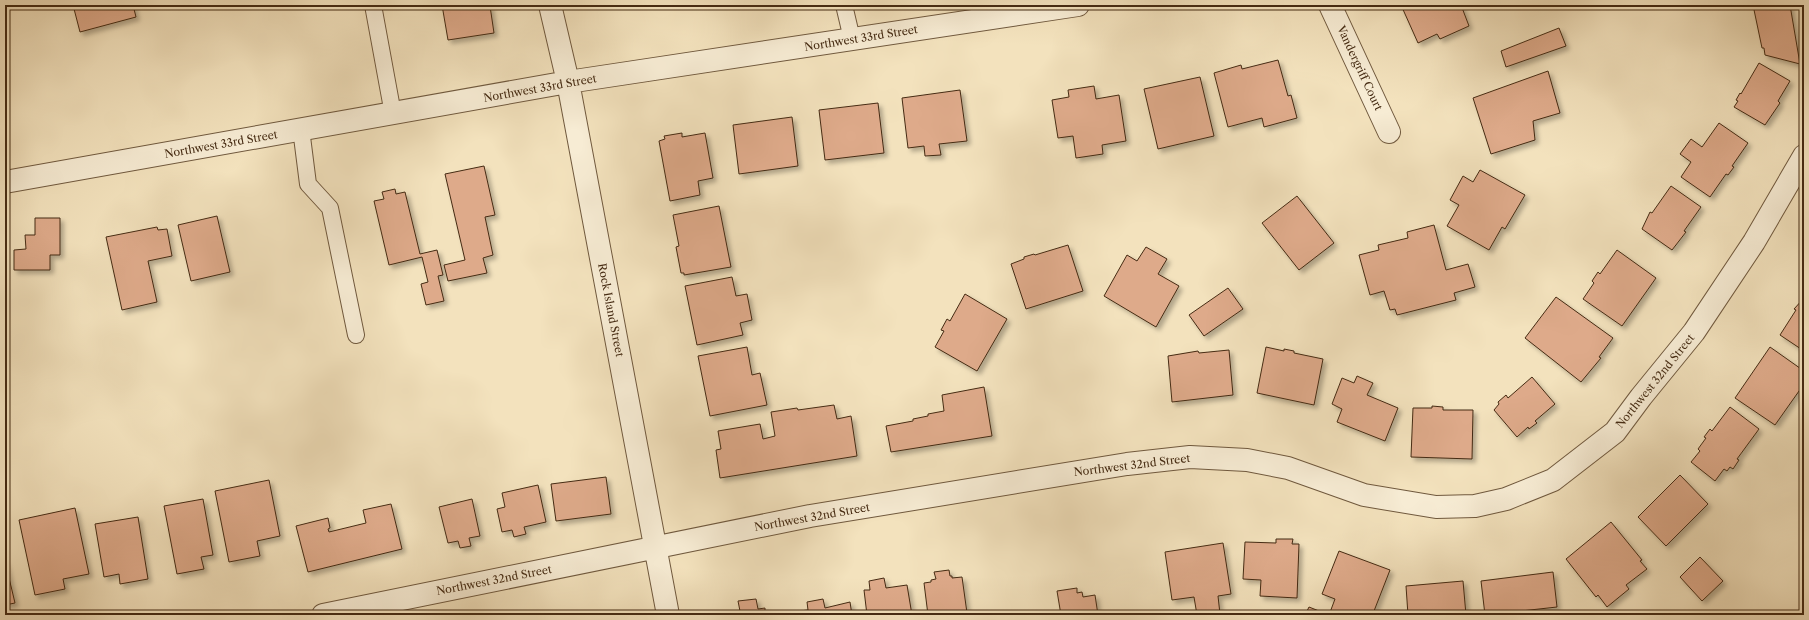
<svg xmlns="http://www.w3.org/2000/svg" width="1809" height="620" viewBox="0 0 1809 620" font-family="'Libre Caslon Text',serif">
<defs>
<filter id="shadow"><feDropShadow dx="3.5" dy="3.5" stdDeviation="2" flood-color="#0004"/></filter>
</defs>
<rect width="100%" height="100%" fill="#f3e2bd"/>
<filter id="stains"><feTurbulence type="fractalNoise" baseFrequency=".005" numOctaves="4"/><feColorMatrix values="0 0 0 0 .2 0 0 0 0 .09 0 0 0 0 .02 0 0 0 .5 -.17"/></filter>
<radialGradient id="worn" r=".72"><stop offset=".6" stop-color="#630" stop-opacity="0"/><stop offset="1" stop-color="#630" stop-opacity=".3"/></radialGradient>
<path fill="#deaa8a" stroke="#452b13" filter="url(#shadow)" d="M73 5H133L136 17 80 32Z
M442 5 490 6 494 33 448 40Z
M1401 5H1461L1469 26 1440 39 1437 34 1418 43Z
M1753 5H1790L1800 64 1765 55 1764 48H1762Z
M1559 28 1566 46 1506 67 1501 51Z
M1278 60 1288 96 1291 95 1297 118 1264 127 1262 118 1228 127 1214 73 1241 65 1242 69Z
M1759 63 1790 81 1778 101 1780 103 1765 125 1734 107 1738 101 1736 100 1740 93 1741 94Z
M1548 71 1560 113 1533 121 1535 140 1491 154 1473 98Z
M1200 77 1214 136 1158 149 1144 89Z
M1094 86 1096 99 1119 95 1126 141 1102 145 1103 154 1076 158 1073 136 1058 138 1052 100 1069 97 1068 90Z
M960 90 967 141 939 144 941 155 925 156 924 146 908 148 902 98Z
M878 103 884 153 825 160 819 110Z
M792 117 798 166 739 174 733 125Z
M1719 123 1748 143 1732 166 1734 167 1728 175 1726 174 1710 197 1681 177 1691 162 1680 154 1691 139 1702 147Z
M682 133V137L705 133 713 178 698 181 700 195 670 201 659 141 665 139 664 136Z
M484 166 495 215 485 217 493 255 483 258 487 273 448 281 444 265 465 260 445 174Z
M1480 170 1525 195 1505 229 1502 227 1489 250 1447 226 1459 205 1450 200 1463 176 1473 182Z
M1671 186 1701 207 1684 231 1686 232 1672 250 1642 229 1650 212 1652 213Z
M395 189 396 194 405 192 420 254 437 250 443 275 438 276 444 301 426 305 421 284 428 282 422 257 389 265 374 201 384 199 382 192Z
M1297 196 1334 243 1299 270 1262 223Z
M719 206 731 267 684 275V273H681L676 247 679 246 673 215Z
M217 216 230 272 191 281 178 225Z
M35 218H60V255H50V270H14V250L26 249 25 235H35Z
M1434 225 1446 270 1468 264 1475 287 1454 293 1456 300 1397 315 1395 309 1390 310 1384 291 1370 295 1359 255 1379 250 1378 245 1408 238 1407 232Z
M157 227 158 230 167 229 172 256 148 261 157 302 122 310 106 237Z
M1068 245 1083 291 1026 309 1011 264 1024 259V257L1034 254 1035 255Z
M1146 247 1167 259 1158 274 1179 286 1156 327 1104 296 1127 255 1137 261Z
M1617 250 1656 278 1622 326 1583 299 1594 283 1592 281 1598 272 1600 274Z
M732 277 736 296 747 294 752 320 740 323 743 335 697 345 685 286Z
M1228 288 1243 309 1204 336 1189 315Z
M965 294 1007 319 977 371 935 347 944 331 941 330 947 319 950 321Z
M1556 297 1613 338 1599 357 1601 358 1581 382 1525 338Z
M1804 298V351L1780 335 1796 310 1794 309Z
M747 347 752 375 760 373 767 405 710 416 698 356Z
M1266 347 1284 351V349L1294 351V353L1323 359 1314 405 1257 393Z
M1770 347 1804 371V384L1775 425 1735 398Z
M1229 350 1233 395 1172 402 1168 356 1198 351 1199 353Z
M1357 376 1373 383 1367 395 1398 408 1385 441 1337 422 1342 409 1332 404 1342 378 1354 383Z
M1532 377 1555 404 1535 421 1537 423 1529 429 1528 427 1517 437 1494 410 1499 404 1498 402 1506 395 1508 398Z
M984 387 992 436 891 452 886 426 913 421V419L928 416V414L944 411 942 395Z
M834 405 837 419 851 416 857 456 720 478 716 450 721 449 718 431 760 424 763 439 775 436 771 412 797 408 798 410Z
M1432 406 1443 407V410H1473L1472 459 1411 457 1413 408H1432Z
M1730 407 1759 429 1737 459 1739 460 1733 469 1730 467 1727 471 1724 469 1715 481 1691 462 1700 451 1698 449 1706 438 1704 437 1710 429 1712 431Z
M1680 475 1708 504 1666 546 1638 517Z
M606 477 611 514 556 521 551 484Z
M269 480 280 536 257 541 260 556 229 562 215 491Z
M538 485 546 522 524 527 526 534 514 537 512 530 502 532 497 509 505 507 502 493Z
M203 499 213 555 201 557 204 569 177 574 164 506Z
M472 499 480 536 469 538 471 546 460 548 458 541 448 543 439 507Z
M391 504 402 549 308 572 296 526 328 518 330 528 328 529 329 532 366 523 363 510Z
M75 508 89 574 63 579 65 589 35 595 19 520Z
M138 517 148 579 120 584 119 574 104 577 95 524Z
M1611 522 1642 560 1640 561 1647 569 1626 585 1629 589 1607 607 1598 595 1596 597 1566 559Z
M1276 539H1293L1292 544H1299L1297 598 1260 596 1261 580 1243 579 1245 542 1276 543Z
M1223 543 1231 594 1218 596 1220 614 1197 615 1194 597 1172 600 1165 552Z
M1339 551 1390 570 1374 611 1383 615H1305L1309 607 1329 615 1335 599 1322 594Z
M1700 557 1723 581 1702 601 1680 577Z
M5 561 15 603 5 605Z
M949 570 950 576H952V578L962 577 967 613 928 615 924 583 931 582V580L936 579 934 572Z
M1553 572 1557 607 1485 615 1481 581Z
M884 578 886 588 907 585 912 615H867L864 590H870L869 581Z
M1463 581 1466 615H1408L1406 586Z
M1077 588V593L1082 592 1083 597 1095 595 1098 615H1061L1057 591Z
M756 599 758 609 765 608V614L780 612V615H727V612L740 611 738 601Z
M823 599 825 608 850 602 852 615H799V611L808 610 807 602Z"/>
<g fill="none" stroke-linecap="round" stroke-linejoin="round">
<g stroke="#70593e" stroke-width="18">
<path id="service" d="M373 5 393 114
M844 5 852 39
M301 129 308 184 330 208 356 335"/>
</g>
<g stroke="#70593e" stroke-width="24">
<path id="minor" d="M550 5 568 82 668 615
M1330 5 1389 132
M5 182 568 82 1078 5
M323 615 810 516 1127 464 1190 457 1247 460 1288 468 1364 495 1436 507 1475 506 1506 499 1553 480 1615 432 1641 397 1694 332 1754 242 1804 156"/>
</g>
<use href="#service" stroke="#f7ecd4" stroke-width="16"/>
<use href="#minor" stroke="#f7ecd4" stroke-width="22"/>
</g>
<g text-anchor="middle" stroke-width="3.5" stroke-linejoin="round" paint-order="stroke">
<g font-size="11" fill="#452b13" stroke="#f7ecd4">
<text transform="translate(861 38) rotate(-9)" y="4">Northwest 33rd Street</text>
<text transform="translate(1360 68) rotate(65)" y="4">Vandergriff Court</text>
<text transform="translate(540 88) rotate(-10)" y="4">Northwest 33rd Street</text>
<text transform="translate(221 144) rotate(-10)" y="4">Northwest 33rd Street</text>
<text transform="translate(611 310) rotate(79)" y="4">Rock Island Street</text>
<text transform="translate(1655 381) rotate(-51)" y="4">Northwest 32nd Street</text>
<text transform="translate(1132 465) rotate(-7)" y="4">Northwest 32nd Street</text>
<text transform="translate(812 517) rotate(-10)" y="4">Northwest 32nd Street</text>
<text transform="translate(494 580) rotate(-11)" y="4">Northwest 32nd Street</text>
</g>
</g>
<rect width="1809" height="620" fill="none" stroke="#f3e2bd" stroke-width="20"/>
<rect x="6" y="6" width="1797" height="608" fill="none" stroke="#452b13" stroke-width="2"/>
<rect x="10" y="10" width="1789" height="600" fill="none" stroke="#452b13"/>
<rect width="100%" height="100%" filter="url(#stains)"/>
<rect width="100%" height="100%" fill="url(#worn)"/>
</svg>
